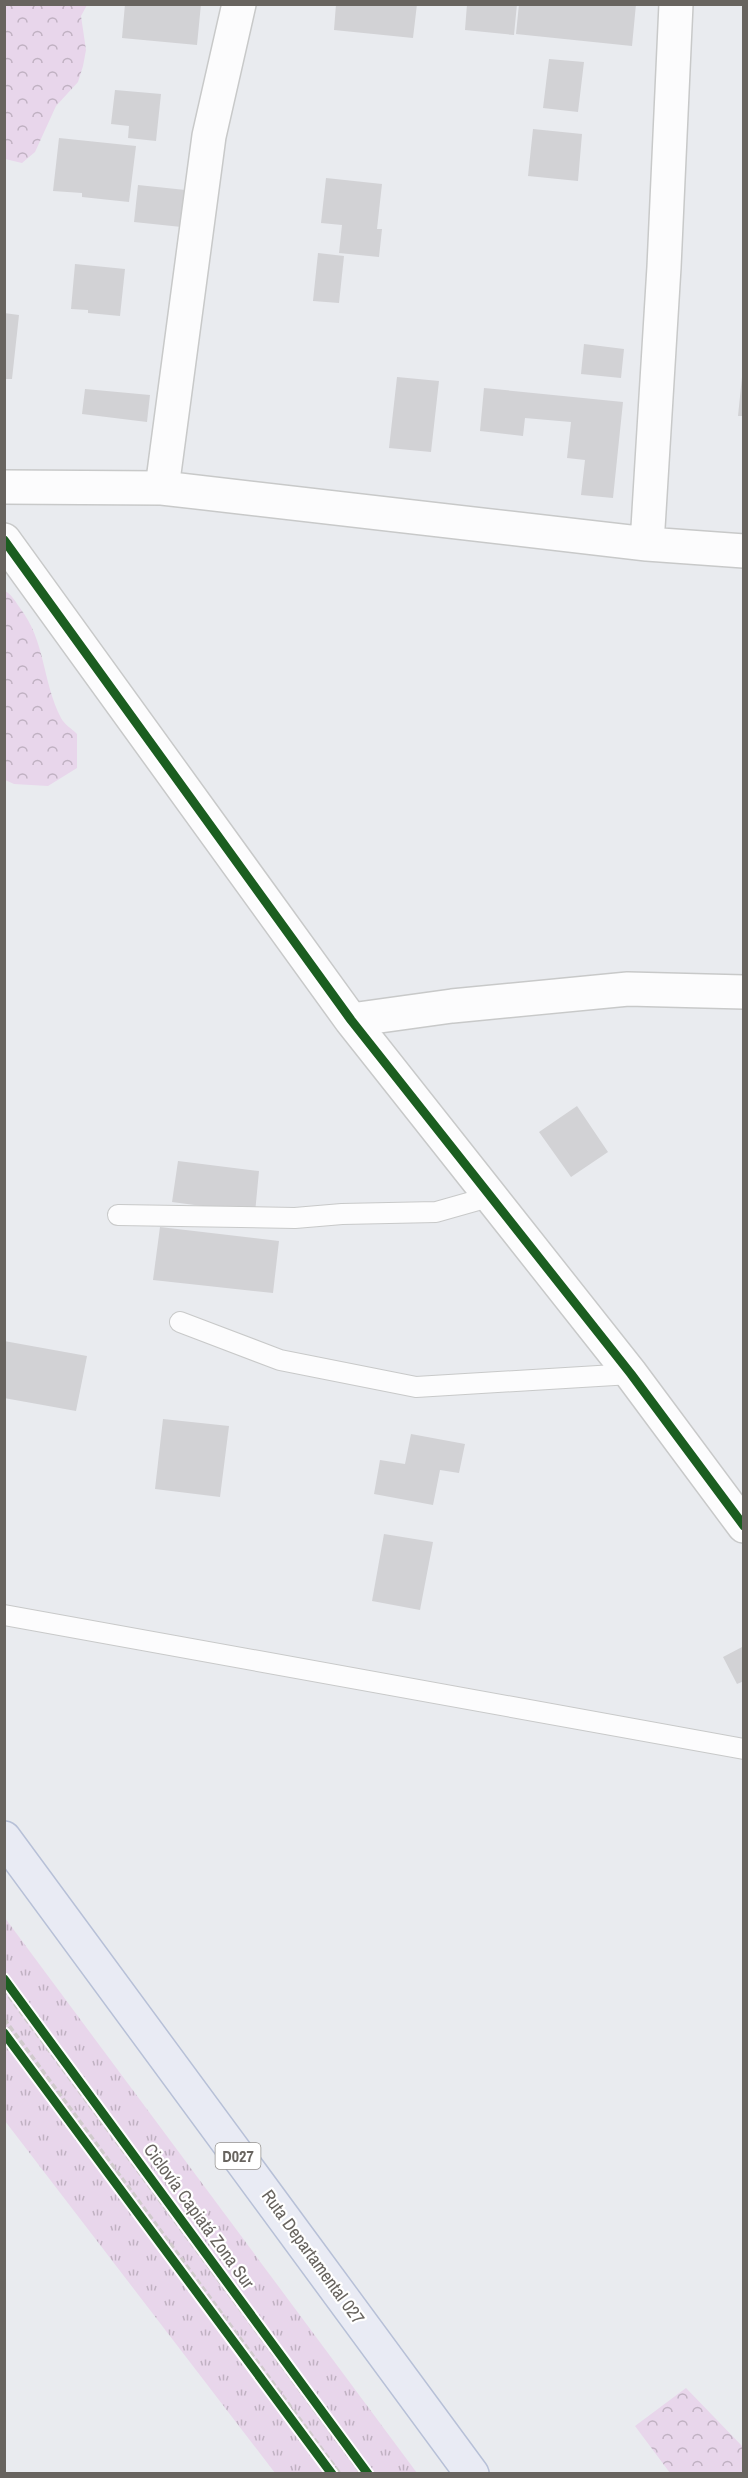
<svg xmlns="http://www.w3.org/2000/svg" width="748" height="2478" viewBox="0 0 748 2478" font-family="'Archivo Narrow',sans-serif">
<defs>
<pattern id="forest-crowns" width="20" height="18" patternUnits="userSpaceOnUse" patternTransform="scale(1.5)"><rect width="20" height="18" fill="#e8d6eb"/><path d="M2 6a3 3 0 1 1 6 0M12 15a3 3 0 1 1 6 0" fill="none" stroke="#c0b1c2"/></pattern>
<pattern id="park-tufts" width="24" height="20" patternUnits="userSpaceOnUse" patternTransform="scale(1.5)"><rect width="24" height="20" fill="#e8d6eb"/><path d="M3 7l-1-3M5 7V3M7 7l1-3M15 17l-1-3M17 17v-4M19 17l1-3" fill="none" stroke="#c0b1c2"/></pattern>
</defs>
<rect width="100%" height="100%" fill="#e9ebef"/>
<path fill="url(#forest-crowns)" d="M4 5H87L81 16 86 50 83 66 78 82 56 106 35 152 22 163 5 159Z
M5 591C12 595 15 601 20 608 46 642 42 681 61 718 64 724 72 729 77 734V768L48 786 14 784 5 780Z
M686 2388 743 2447V2473H670L635 2426Z"/>
<path fill="url(#park-tufts)" d="M5 1918 417 2473H275L5 2121Z"/>
<path fill="#d2d2d5" d="M125 4H201L197 45 122 38Z
M336 4H417L413 38 334 30Z
M467 4H517L514 35 465 30Z
M519 4H636L632 46 516 34Z
M549 59 584 62 578 112 543 108Z
M115 90 161 94 156 141 128 138 129 126 111 124Z
M533 129 582 134 578 181 528 176Z
M59 138 136 146 129 202 82 197V193L53 191Z
M326 178 382 184 377 229H382L379 257 339 253 342 225 321 223Z
M138 185 195 191 191 228 134 222Z
M318 253 344 256 339 303 313 301Z
M75 264 125 269 120 316 88 313V310L71 309Z
M4 313 19 315 12 379H4Z
M584 344 624 349 621 378 581 374Z
M397 377 439 381 431 452 389 448Z
M742 377H744V416H738Z
M484 388 623 402 613 498 581 495 585 460 567 458 571 422 525 418 523 436 480 431Z
M85 389 150 395 147 422 82 414Z
M577 1106 608 1152 571 1177 539 1132Z
M178 1161 259 1171 255 1213 172 1202Z
M160 1227 279 1241 273 1293 153 1280Z
M4 1341 87 1356 76 1411 4 1398Z
M163 1419 229 1426 220 1497 155 1489Z
M411 1434 465 1444 459 1473 440 1470 433 1505 374 1494 380 1460 405 1464Z
M384 1534 433 1542 420 1610 372 1601Z
M744 1646V1681L737 1684 723 1657Z"/>
<g fill="none" stroke-linecap="round" stroke-linejoin="round">
<g stroke="#c8c9c9" stroke-width="22">
<path id="service" d="M118 1215 295 1218 342 1214 436 1212 489 1197
M180 1322 280 1360 416 1387 631 1374
M4 1615 744 1749"/>
</g>
<g stroke="#c8c9c9" stroke-width="36">
<path id="minor" d="M4 487 162 488 647 544 744 551
M162 488 209 136 239 4
M4 540 351 1020 631 1374 744 1526
M647 544 664 267 676 4
M351 1020 452 1006 628 989 744 992"/>
</g>
<g stroke="#b7c0d7" stroke-width="36">
<path id="primary" d="M4 1838 472 2474"/>
</g>
<path stroke="#d0cacc" stroke-width="4" stroke-dasharray="6 3" stroke-linecap="butt" d="M4 1989 362 2474
M4 2019 340 2474"/>
<use href="#service" stroke="#fcfcfd" stroke-width="20"/>
<use href="#minor" stroke="#fcfcfd" stroke-width="33"/>
<use href="#primary" stroke="#e9ebf4" stroke-width="33"/>
<g stroke="#fff" stroke-width="13">
<path id="cycleway" d="M4 540 351 1020 631 1374 744 1526
M4 1979 368 2474
M4 2033 332 2474"/>
</g>
<use href="#cycleway" stroke="#1b5e20" stroke-width="9"/>
</g>
<g text-anchor="middle" stroke-width="4.5" stroke-linejoin="round" paint-order="stroke">
<rect fill="#fff" stroke="#95928f" stroke-width="1.5" x="215.5" y="2143" width="45" height="26" rx="4.5"/>
<g font-size="16" font-weight="bold" fill="#68645f">
<text x="238" y="2162">D027</text>
</g>
<g font-size="18" fill="#68645f" stroke="#fff">
<text transform="translate(199 2216) rotate(54)" y="6">Ciclovía Capiatá Zona Sur</text>
<text transform="translate(313 2257) rotate(54)" y="6">Ruta Departamental 027</text>
</g>
</g>
<rect width="748" height="2478" fill="none" stroke="#68645f" stroke-width="12"/>
</svg>
